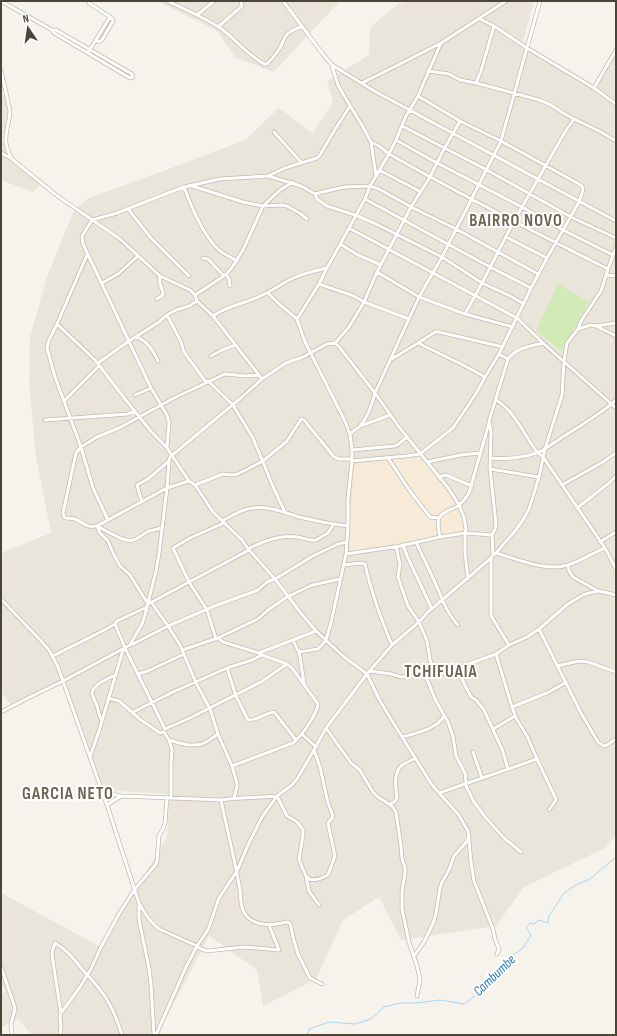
<svg xmlns="http://www.w3.org/2000/svg" width="617" height="1036" viewBox="0 0 617 1036" font-family="'Sofia Sans Condensed',sans-serif">
<rect width="100%" height="100%" fill="#f6f3ec"/>
<path fill="#eae5da" d="M157 1H340L274 72 236 58 216 30Z
M409 1H534L523 42 528 50 594 90 616 55V836L603 849 524 887 496 926 401 940 379 897 343 920 316 979 263 1006 257 970 209 936 157 1035H32L18 1019 1 1027V994L5 991 1 984V893L101 947 135 889 167 838 170 794 102 790 63 681 12 706 1 693V553L51 533 36 457 29 382 30 337 47 277 74 210 89 198 177 166 245 140 279 108 313 133 333 102 327 81 369 55 370 27 398 4Z
M1 95H6L9 110 2 139 7 157 40 184 33 192 1 180Z"/>
<path fill="#f7ead8" d="M419 455 456 503 464 519V532L348 552 354 464Z"/>
<path fill="#d2eab5" d="M558 284 589 302 561 351 536 330Z"/>
<g fill="none" stroke-linecap="round" stroke-linejoin="round">
<path stroke="#a9d4f2" stroke-width="1" d="M307 1035 309 1029 329 1022 355 1024 371 1019 384 1007 401 1003H416L440 1000 464 1004 481 991 496 976 505 961 523 948 531 935 526 928 530 923 534 924 539 920 548 923 549 916 564 893 576 885 590 879 616 857"/>
<g stroke="#c2bbae" stroke-width="4.5">
<path id="minor" d="M1 1 52 30H56L132 74 133 77
M167 1C185 9 207 19 223 30 237 41 248 55 264 64H267C272 59 276 54 280 48 283 43 284 35 290 32 294 29 298 28 302 27
M283 1 322 53 332 65 376 92 616 221
M89 3 113 19V21L102 40 99 42 96 40
M197 15 214 1
M480 19 494 26 527 48 594 88 616 104
M218 27 242 6 241 1
M52 30 54 33 130 78 133 77
M89 51 110 17
M332 66 338 85 343 94 363 127 371 142 376 176
M1 70 10 111C9 130 0 139 12 159L56 195 120 239 160 276 190 290 195 295 197 301 213 316 262 379
M428 71 449 74 460 80 476 83 539 100 551 105 563 113 574 119 601 132 616 141
M362 83 406 61 441 43 506 1
M476 83 481 71 494 26
M594 88 616 50
M402 126 487 170 571 217 616 238
M274 132 301 162
M396 140 437 163 522 207 563 230 613 255
M371 142 379 146 389 154C461 195 534 232 608 269
M1 153 10 158
M379 170 421 192
M268 176 285 168 317 158 320 155 334 131 350 106
M192 186 243 202 263 206 281 205 287 206 301 214 307 219
M184 187C191 206 203 235 218 249 223 254 231 257 237 261
M315 194 317 199 327 206 355 215 374 223 442 257 482 283 510 296 524 304
M365 199 490 267 531 288
M128 209 151 238 189 276
M349 228 517 318 543 343 616 408
M506 237 547 258
M340 244 358 255 381 265
M87 255 57 324 49 340 47 348 55 377 81 447 93 488 108 520 167 488 189 481
M203 258 208 259 224 276
M377 272 419 297 465 314 482 283 514 221 565 132 574 119
M226 274 229 279 230 286
M607 275 616 276
M102 283 118 274 138 256
M319 284 354 296 364 302 409 319
M268 293 279 304 297 319
M195 295 224 276 231 269 243 250 263 206 280 190 293 182
M157 299 163 295C163 286 158 287 160 276
M465 314 513 327
M167 315 181 342 184 352 206 382
M213 316C227 306 243 304 258 297 270 292 280 285 291 279 302 274 315 271 327 268
M57 324 95 360 125 399 150 430 167 448
M596 326 616 336
M578 329 591 325 596 326 616 323
M136 337C147 340 154 352 158 361
M335 343 349 327 364 302 377 272 411 207 430 177 444 149 460 121
M211 356 222 350 235 345
M508 359C516 348 530 346 543 343
M390 360 418 343
M98 363 129 341 159 322 167 315 176 310 189 306 197 301
M485 377 463 365 418 343 435 332H439L503 347
M208 381 233 405 253 438 274 489 285 512
M135 395 151 388
M496 400C510 408 519 424 527 437 532 445 535 452 543 457L605 548 616 569
M64 401 99 366
M45 420 128 414 135 411
M360 426 390 415
M350 434C353 431 357 429 360 426 368 417 372 405 375 393L419 297 442 257 501 141 540 1
M352 450 395 446 400 443 407 437
M388 458 410 491 430 517 439 518
M491 458C505 459 522 458 536 453 544 451 549 446 555 442 576 428 597 417 616 400
M352 461 406 456 420 454 453 428 477 392 485 377 499 354 531 288 547 258 579 202 583 190 582 186 579 184 550 168 501 141 460 121 418 96
M427 462 461 455 480 453
M490 469 539 477
M438 477 446 475 472 486
M195 485 223 474 232 475 238 474 263 461 287 441 300 421 301 419 304 420 334 457 339 459H352
M562 485 603 462 616 453
M142 502 137 485 148 479 169 461
M577 508 609 483 616 476
M108 520C101 524 94 529 86 525 82 524 79 520 75 519 69 517 64 521 63 513L76 453 81 447 97 437 119 428 174 398 225 374 246 376 259 375
M222 521C231 516 242 509 253 508 268 506 284 512 299 517 315 521 331 524 348 526
M97 526 100 533 108 541 114 555 120 566 130 575 148 604 249 550
M97 526C105 530 125 543 133 540 138 539 142 535 147 532 152 530 157 529 162 528
M440 537C439 532 437 523 439 518 442 511 453 509 458 506 463 502 466 498 469 493L489 423
M416 542C421 553 427 565 432 576 441 594 444 610 458 625
M600 542 616 532
M403 545 408 558 432 609
M396 546 400 564 398 577 408 606 419 622 427 641 430 660 436 674
M248 549C263 541 280 535 297 537 304 538 310 541 316 540L328 533 333 525
M496 553C517 559 547 572 568 565 580 561 593 553 605 548
M346 554 400 546 440 537 465 533 492 535
M493 555 492 535 495 529 496 524 490 469 491 432 489 421 508 359 499 354
M491 558V615L493 619 509 645
M343 565 361 563 365 564C371 592 381 619 392 645
M568 565 569 571 573 577 598 591
M1 599 42 642 49 650 58 667 107 805 139 903V920L149 968 151 985 154 1035
M151 602 168 626 180 645 196 683 210 709 218 734 232 766 237 783V786L234 798
M147 607 117 621 115 624 125 648 165 729 190 718 261 682 287 664
M539 629 581 713 598 742 604 746 607 745 616 739
M218 638 223 642 259 653 262 655 287 664 292 668 318 704C317 714 301 737 293 743L232 766
M216 639 207 610 189 582 173 548 190 538 224 523
M293 640 297 649 299 652 318 649 320 647 326 640 331 623 346 554 348 526V499L352 461V450L350 434 344 419 305 342 297 319 319 284 327 268 365 199 370 186 389 154 396 140 406 116 418 96 441 43
M131 645 168 626 217 605 253 592 258 590 267 582 275 579 313 556 338 544 347 542
M182 650 218 638 258 619 268 610 287 597 310 586 317 584 340 579
M299 651 304 683
M259 653 316 631
M496 654 512 707 516 718 527 736 537 759 555 797 556 800 549 810
M53 656C73 645 95 636 115 624
M557 666 579 661 588 662 616 672
M227 668 236 696 248 720C255 721 266 713 274 712L296 740
M457 669 471 697 476 700 484 710 502 749 508 769
M370 671 391 674 401 677 444 673 496 654 509 645 527 637 539 629 568 604 583 595 589 593 599 591 616 595
M138 674 148 671 184 654
M425 674 435 699 448 722 453 736 456 756 465 773 466 783
M108 698 119 701 141 720 160 733 164 732 169 740C179 743 191 747 202 744 208 742 213 737 218 734
M512 707 547 693 565 683
M1 712 26 699 63 681 130 645 142 624 145 615 156 571 159 554 167 488 169 461 170 457 242 397 262 379 286 363 303 357 327 344 335 343 340 348 375 393 399 427 449 489 459 505 464 517 466 529 465 533V553L468 579
M133 712 173 692 227 668 252 660 262 655
M102 721C98 714 99 712 97 706 96 702 93 698 92 694 91 686 109 677 116 675
M326 728 351 763 360 770 362 774 373 792 378 797 392 806 396 812 401 846 402 859 405 867V873L402 892V909L409 942 417 966 420 979 417 996
M493 729 515 716
M302 734 316 747
M402 737C414 734 440 728 444 715
M169 740 172 750 171 763V797
M473 752 482 778
M90 757 99 731 123 650
M465 784 474 802 486 818 504 838 521 852
M101 790 111 794 121 796 221 800C239 797 258 798 277 796L287 816 297 822 303 830V835L299 860 306 876 309 891 319 905
M439 793 537 759
M221 800C227 830 235 860 240 890 241 898 240 908 245 914 255 928 274 925 288 922L290 923 294 941 298 954 310 978 322 984
M390 804 394 802 397 798C396 789 393 774 401 766 405 763 410 761 415 758
M107 805 121 796
M307 877C312 883 322 878 328 875L335 856 328 824C328 820 333 820 333 816L328 803 320 767 314 750
M140 905C145 914 150 922 159 929L197 946 201 949 207 951 244 947 279 950 269 925
M497 954 499 949 495 939 493 929 474 881 471 862 468 831 458 814 432 785 394 724 379 699 367 674 343 656 316 631 300 612 275 579 249 550 242 540 213 512 195 485 189 481 167 448 169 423 167 415 151 388 83 244 82 236 92 220 117 213 168 193 184 187 220 179 268 176 301 186 315 194 331 190 345 187 370 186 379 189 411 207 456 229 538 274
M414 956 424 942 434 921 436 913 440 888 442 882 449 870 454 856 463 846 469 838
M1 967 14 1005 15 1009 11 1024 12 1035
M61 1013 52 955V952L55 943C66 949 74 959 82 969 90 978 99 987 106 998 113 1009 118 1022 122 1035
M60 1035 61 1027 60 1016 61 1013 80 987 91 969 101 947 119 914 135 889 156 864 157 861 159 836 163 829 165 823 167 797
M156 1035 186 967 197 946 208 930 219 898 237 871 248 845 262 817 277 796 292 785 297 779 314 750 326 728 367 674 392 645 419 622 428 612 491 558 493 555 496 553 515 531 523 520 529 509 539 477 545 449 562 395 564 361 567 343 578 329 581 321 601 291 608 269 616 247"/>
</g>
<use href="#minor" stroke="#fff" stroke-width="3"/>
</g>
<g text-anchor="middle" stroke-width="4" stroke-linejoin="round" paint-order="stroke">
<g font-size="14" font-style="italic" fill="#2e7ab2" stroke="#fff">
<text transform="translate(494 975) rotate(-44)" y="5">Cambumbe</text>
</g>
<g font-size="17" font-weight="bold" letter-spacing="1" fill="#6e6250" stroke="#fff">
<text x="516" y="226">BAIRRO NOVO</text>
<text x="441" y="677">TCHIFUAIA</text>
<text x="68" y="799">GARCIA NETO</text>
</g>
</g>
<rect width="617" height="1036" fill="none" stroke="#4b4439" stroke-width="4"/>
<g transform="translate(28 28) rotate(347)" stroke="#ffffff" stroke-width="3" paint-order="stroke">
<path d="M0-3L7 15L0 10L-7 15Z" fill="#4b4439"/>
<text y="-6" font-size="11" font-weight="bold" text-anchor="middle" fill="#4b4439">N</text>
</g>
</svg>
